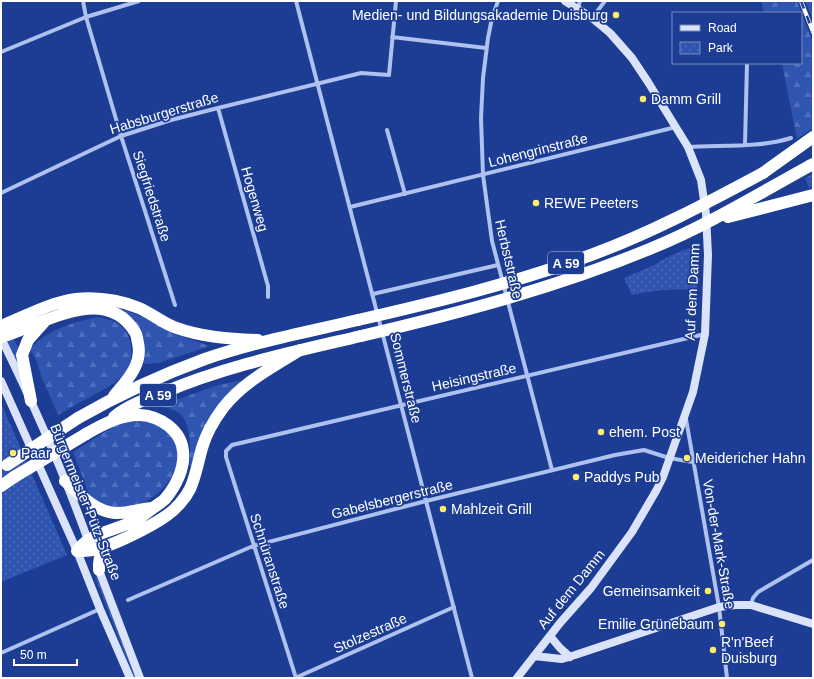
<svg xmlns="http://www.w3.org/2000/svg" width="814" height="679" viewBox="0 0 814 679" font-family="Helvetica,sans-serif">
<defs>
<pattern id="grass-tufts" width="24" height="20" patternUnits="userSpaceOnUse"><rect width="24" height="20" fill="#3055b1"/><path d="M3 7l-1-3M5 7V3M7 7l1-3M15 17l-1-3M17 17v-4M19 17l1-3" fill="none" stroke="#4f6ebd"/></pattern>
<pattern id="forest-firs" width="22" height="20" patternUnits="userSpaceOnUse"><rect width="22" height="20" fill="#3055b1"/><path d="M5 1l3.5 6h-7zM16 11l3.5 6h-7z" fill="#4f6ebd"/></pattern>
<pattern id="park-dots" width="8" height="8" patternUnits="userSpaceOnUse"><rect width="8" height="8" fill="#3055b1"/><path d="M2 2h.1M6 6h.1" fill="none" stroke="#4f6ebd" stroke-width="1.8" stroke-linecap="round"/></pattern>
</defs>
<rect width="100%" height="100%" fill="#1c3d93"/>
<path fill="url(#grass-tufts)" d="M13 338 18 347 16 357 15 358 7 341Z
M97 576 136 678H134L95 577Z"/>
<path fill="url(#forest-firs)" d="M762 1H797L813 43V128L797 139 782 63H801V13H765L762 7Z
M805 1H813V21V20Z
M813 174V187L809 188 805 178Z
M121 309 146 318 183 337 210 346 158 363 144 364C146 341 139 323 121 309Z
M98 317C112 320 124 323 129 338 140 373 112 385 88 398 78 403 68 409 58 415L42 378 35 357 30 350C43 331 76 321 98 317Z
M242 380 231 391 192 466H189C191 453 191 427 182 416 177 410 169 408 162 407V405L215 386Z
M149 419C163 427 171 431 177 446 179 451 179 457 178 462 172 487 143 511 116 508 107 507 98 501 90 497L73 452 117 424 129 420Z"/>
<path fill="url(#park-dots)" d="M697 247V290C675 288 653 290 632 295L624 278C632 274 642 271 650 267 665 259 680 249 697 247Z
M1 403 67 555 1 582Z"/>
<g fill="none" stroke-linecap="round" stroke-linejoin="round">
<path stroke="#aec1ef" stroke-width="4" d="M83 1 86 17 121 136 175 305
M296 1 472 678
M498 1 492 18 488 38 483 78 481 118 483 175 492 241 552 470
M578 8 580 1
M592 18 605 1
M392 37 486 48
M1 52 86 17 139 1
M218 108 268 286V297
M387 130 405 194
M745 145 747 63
M688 147C722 145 759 148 791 138
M1 193 121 136 171 120 218 108 361 73 389 75 396 1
M350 207 676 127
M373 294 498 265
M686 419 719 607 727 678
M128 600 253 546 426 501 615 455 644 450 669 458 693 462
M751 605 753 598 758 592 813 560
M1 653 100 609
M295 678 454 607
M296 678 226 457V451L232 445 705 334"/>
<path stroke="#dbe3fa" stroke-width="8" d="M1 338C34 405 64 473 89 543
M1 381 77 551 100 609 130 678
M97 565 140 678
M550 636 560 648 570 657
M534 656 562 659 575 655 719 607 735 605H751L813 624
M517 678 560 623 591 588 632 532 656 491 663 477 693 392 705 334 708 255 706 214 701 180 688 147 648 82 632 58 610 33 592 18 565 1"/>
<path stroke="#fff" stroke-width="12" d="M763 173 813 137
M1 326C24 317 51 302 76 299 97 297 119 300 139 308 151 313 161 322 174 327 201 337 229 339 258 340
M1 337C41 326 104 282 135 332 137 335 137 339 138 343 143 365 126 381 114 396
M31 401 22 355 28 340 44 322
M114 417C127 406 144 400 160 394 225 366 293 352 361 336
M78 418C118 395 161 375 205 359 254 342 307 332 358 320
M65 481C80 494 94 511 115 513 126 514 140 509 152 508
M1 486 14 477
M77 551C82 551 87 551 92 550 111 547 150 527 166 516 175 510 185 499 190 489 196 476 198 462 202 448 206 434 214 420 223 408 243 382 273 367 300 350
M77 551C80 547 84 543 88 540 102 531 121 528 136 520 142 517 147 512 153 508 157 505 162 502 165 499 176 486 185 468 183 451 181 430 160 416 140 415 122 414 101 425 86 434
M99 570C99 558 99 556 107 546"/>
<g stroke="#fff" stroke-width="4">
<path id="rail" d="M801 1 813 32"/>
</g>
<use href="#rail" stroke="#1c3d93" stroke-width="2.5" stroke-dasharray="8" stroke-linecap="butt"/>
<path stroke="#fff" stroke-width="12" d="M728 217 813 195
M358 320C437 302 515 283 591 255 651 233 707 203 763 173
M361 336C460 313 558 287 652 248 708 225 760 193 813 164
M7 465 78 418
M14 477 86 434"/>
</g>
<g fill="#feec6c" stroke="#1c3d93" stroke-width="1.5">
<circle cx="616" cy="15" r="4"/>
<circle cx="643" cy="99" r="4"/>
<circle cx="536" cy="203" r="4"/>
<circle cx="601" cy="432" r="4"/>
<circle cx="13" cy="453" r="4"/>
<circle cx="687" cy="458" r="4"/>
<circle cx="576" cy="477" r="4"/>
<circle cx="443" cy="509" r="4"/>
<circle cx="708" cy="591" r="4"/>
<circle cx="722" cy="624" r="4"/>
<circle cx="713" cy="650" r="4"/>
</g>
<g text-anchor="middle" stroke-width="3.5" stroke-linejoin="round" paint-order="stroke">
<g fill="#1c3d93" stroke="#bbc5df" stroke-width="1">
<rect x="548" y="252" width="36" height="22" rx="3"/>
<rect x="140" y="384" width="36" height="22" rx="3"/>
</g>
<g font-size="13" font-weight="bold" fill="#fff">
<text x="566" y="268">A 59</text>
<text x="158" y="400">A 59</text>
</g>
<g font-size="14" fill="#fff" stroke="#1c3d93" text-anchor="start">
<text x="608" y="20" text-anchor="end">Medien- und Bildungsakademie Duisburg</text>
<text x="651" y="104">Damm Grill</text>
<text x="544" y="208">REWE Peeters</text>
<text x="609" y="437">ehem. Post</text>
<text x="21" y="458">Paar</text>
<text x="695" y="463">Meidericher Hahn</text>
<text x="584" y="482">Paddys Pub</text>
<text x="451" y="514">Mahlzeit Grill</text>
<text x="700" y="596" text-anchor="end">Gemeinsamkeit</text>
<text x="714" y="629" text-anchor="end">Emilie Grünebaum</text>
<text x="721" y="647">R'n'Beef<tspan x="721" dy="16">Duisburg</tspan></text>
</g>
<g font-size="14" fill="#fff" stroke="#1c3d93">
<text transform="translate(164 113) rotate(-17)" y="5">Habsburgerstraße</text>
<text transform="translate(538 150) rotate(-14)" y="5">Lohengrinstraße</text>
<text transform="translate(152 196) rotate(72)" y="5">Siegfriedstraße</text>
<text transform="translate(255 199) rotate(74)" y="5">Hogenweg</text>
<text transform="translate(509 259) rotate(77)" y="5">Herbststraße</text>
<text transform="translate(692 292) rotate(-87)" y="5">Auf dem Damm</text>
<text transform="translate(474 377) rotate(-13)" y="5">Heisingstraße</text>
<text transform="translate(406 378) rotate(76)" y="5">Sommerstraße</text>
<text transform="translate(392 499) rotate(-14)" y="5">Gabelsbergerstraße</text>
<text transform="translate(86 502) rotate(68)" y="5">Bürgermeister-Pütz-Straße</text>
<text transform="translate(719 544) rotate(80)" y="5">Von-der-Mark-Straße</text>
<text transform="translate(270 561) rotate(72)" y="5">Schnüranstraße</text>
<text transform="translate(571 589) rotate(-51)" y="5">Auf dem Damm</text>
<text transform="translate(370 633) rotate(-24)" y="5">Stolzestraße</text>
</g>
</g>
<rect width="814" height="679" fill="none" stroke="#ffffff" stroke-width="4"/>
<rect x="672" y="12" width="130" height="52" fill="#1c3d93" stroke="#778bbe"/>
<rect x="680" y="25" width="20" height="6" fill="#dbe3fa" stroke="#778bbe"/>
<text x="708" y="32" font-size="12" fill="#ffffff">Road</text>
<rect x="680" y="42" width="20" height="12" fill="url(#park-dots)" stroke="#778bbe"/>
<text x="708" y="52" font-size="12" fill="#ffffff">Park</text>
<path d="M14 659v6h63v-6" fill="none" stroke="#ffffff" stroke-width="2"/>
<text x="20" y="659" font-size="12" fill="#ffffff" stroke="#1c3d93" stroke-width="3" paint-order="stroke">50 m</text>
</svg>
